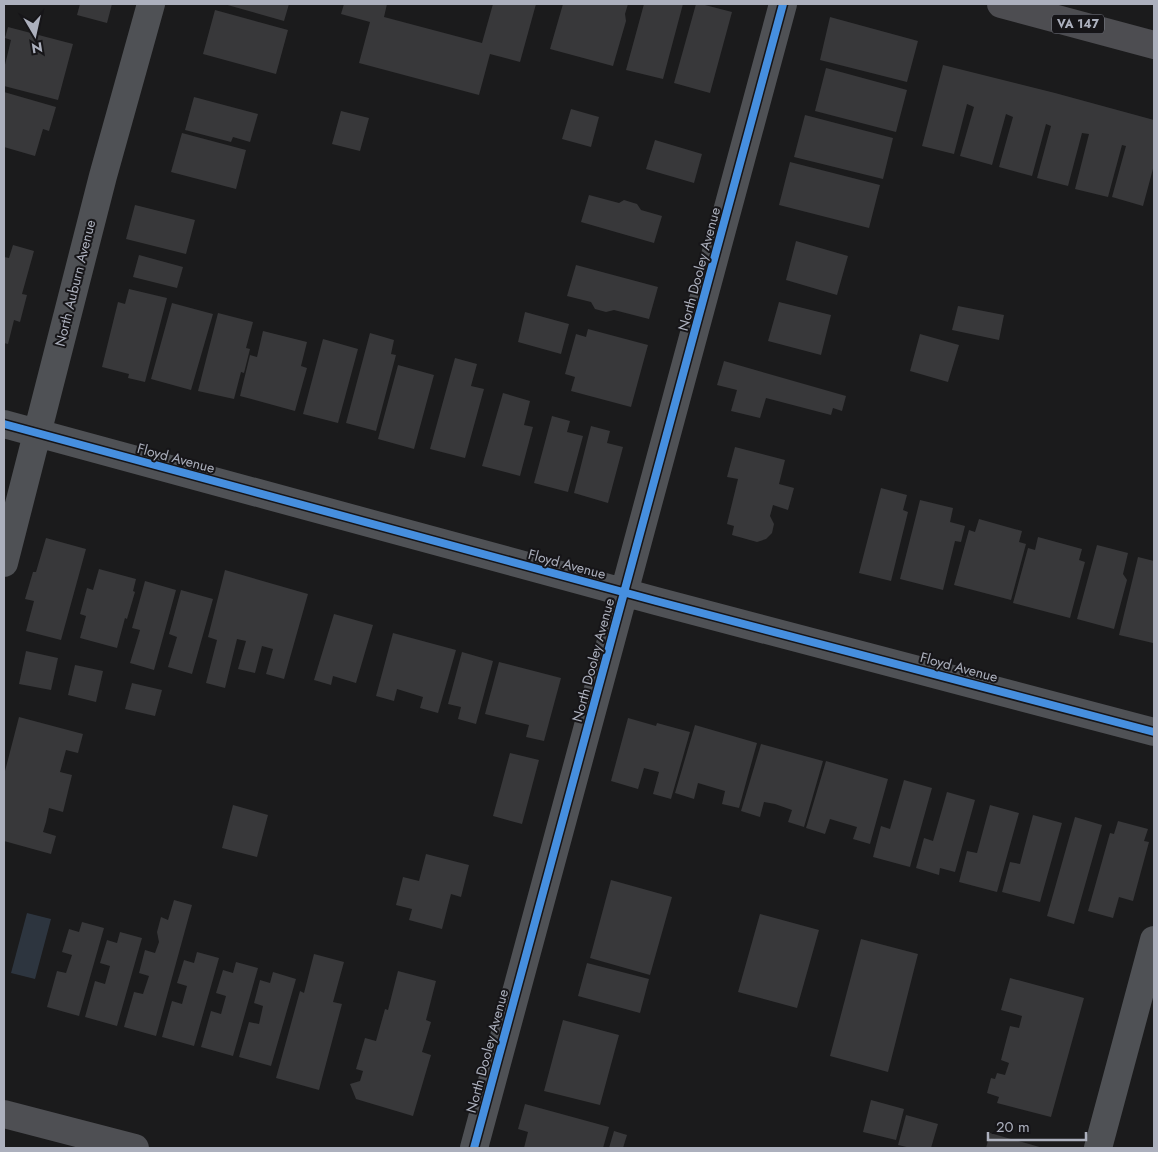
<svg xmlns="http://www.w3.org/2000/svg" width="1158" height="1152" viewBox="0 0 1158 1152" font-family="Jost,sans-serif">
<rect width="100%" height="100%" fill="#1b1b1c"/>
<path fill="#2d353f" d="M27 913 51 919 35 979 11 973Z"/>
<path fill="#38383a" d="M80 4H112L107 23 77 15Z
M224 4H289L284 21Z
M344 4H387L384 17 482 43 493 4H536L520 62 490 54 479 95 359 63 370 22 341 14Z
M563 4H628L625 14 626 21 613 66 550 49Z
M644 4H683L663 79 626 70Z
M696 4H701L732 12 710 93 674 83Z
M215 10 288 30 276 74 203 54Z
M830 17 918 41 907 82 820 60Z
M8 27 73 44 58 100 4 86V69L11 40 5 38Z
M943 65 1055 93 1154 120V165L1143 206 1112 197 1126 146 1122 145 1108 197 1075 189 1089 134 1082 133 1068 186 1037 178 1051 126 1046 124 1032 176 999 167 1013 117 1006 114 992 165 960 156 974 107 967 104 954 154 922 146Z
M826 68 907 90 896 132 815 111Z
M4 92 56 107 49 131 43 129 35 156 4 147Z
M194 97 258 114 250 142 233 137 231 142 185 130Z
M571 109 599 117 591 147 562 139Z
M341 111 369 118 360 151 332 144Z
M805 115 893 138 883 179 794 157Z
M182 133 246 150 236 189 171 172Z
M655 140 702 154 694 183 646 169Z
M790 162 880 185 869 228 779 205Z
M589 195 619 203 624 200 637 204 641 210 662 216 654 243 581 222Z
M135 205 195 220 186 254 126 239Z
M796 241 848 256 837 295 786 280Z
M13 245 34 251 22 294 27 295 20 322 14 320 8 344 4 343V257L9 258Z
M139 255 183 267 177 288 133 277Z
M576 265 658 287 649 319 614 310 606 312 595 309 591 302 567 296Z
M129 289 167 298 145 382 128 378 129 374 102 367 118 302 125 304Z
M779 302 831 315 821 355 768 341Z
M172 303 213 314 191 390 151 379Z
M958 306 1004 315 999 340 952 330Z
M525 312 569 324 561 354 518 342Z
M218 313 253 322 246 348 250 349 244 373 241 372 234 399 198 391Z
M588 329 648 345 631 407 571 391 575 377 565 374 576 334 586 337Z
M263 331 307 342 301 366 307 368 295 411 240 396 250 355 257 357Z
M370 333 394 340 391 354 396 355 376 431 346 423Z
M920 334 959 345 948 382 910 371Z
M323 339 358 349 338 423 303 414Z
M455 358 477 364 471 386 484 389 465 458 430 449Z
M724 361 846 396 842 411 833 408 831 415 766 398 760 418 731 411 737 390 717 385Z
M398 365 434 375 414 449 378 439Z
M503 393 530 401 524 425 533 427 520 476 482 466Z
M552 416 570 421 567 432 583 436 568 492 534 483Z
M591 426 610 431 607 443 623 447 608 503 574 493Z
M735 447 785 460 779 484 794 488 788 510 773 505 770 516 774 524 772 533 766 539 757 542 732 535 734 526 727 524 738 479 727 477Z
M881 488 907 495 903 510 908 512 891 581 859 573Z
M920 500 953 508 950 522 965 526 961 542 955 541 943 590 900 579Z
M979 519 1022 531 1019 542 1026 544 1011 600 954 585 969 530 975 532Z
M1038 537 1082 549 1079 560 1085 562 1070 618 1013 603 1028 548 1035 550Z
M46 538 86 549 61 640 26 631 34 601 25 599 33 572H36Z
M1097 545 1128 553 1123 574 1127 580 1114 629 1077 619Z
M1138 557 1154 561V639L1153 643 1119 635Z
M99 569 136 579 133 591 135 592 127 619 125 618 117 648 80 638 86 616 80 614 87 588 93 590Z
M225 570 308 594 284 679 266 674 273 649 262 646 255 673 238 669 246 641 237 639 225 688 206 683 217 640 208 637Z
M145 581 176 590 154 670 130 663 140 630 132 628Z
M181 590 213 599 192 674 168 667 177 637 169 634Z
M334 614 373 625 356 683 333 676 331 685 314 680Z
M393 633 456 650 438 713 420 708 423 697 397 689 394 701 376 696Z
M26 651 58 658 51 690 19 684Z
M462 652 493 661 476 724 458 719 461 707 448 704Z
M499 662 561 678 544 741 526 737 529 725 485 714Z
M75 665 103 671 96 702 68 695Z
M132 683 162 690 155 716 125 709Z
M19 717 83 734 78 753 66 750 60 772 72 775 63 812 49 808 46 822 43 832 56 836 51 854 4 841V775Z
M628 718 656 726 657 723 690 732 671 799 653 794 659 772 644 768 638 789 611 781Z
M695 725 757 743 739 808 722 804 725 791 698 783 694 799 675 793Z
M761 744 823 761 804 827 788 822 792 810 775 804 764 802 760 817 741 811Z
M510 753 539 760 522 824 493 816Z
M826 761 888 779 870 844 853 839 857 827 830 819 825 834 806 828Z
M904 780 932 788 910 867 873 857 881 826 890 829Z
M947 792 975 800 955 872 940 868 939 875 916 868 924 838 933 841Z
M233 805 268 815 257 857 222 848Z
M990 805 1019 813 997 892 959 882 967 851 977 853Z
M1033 815 1062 823 1040 902 1002 892 1010 862 1020 864Z
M1075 817 1102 825 1074 924 1047 916Z
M1118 821 1148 829 1144 841 1149 842 1133 901 1119 897 1113 918 1088 911 1110 833 1114 834Z
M426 854 469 865 461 897 451 894 442 929 409 920 412 909 396 905 403 877 419 881Z
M611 880 672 897 650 975 590 958Z
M174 900 192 905 156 1036 124 1027 134 992 143 994 149 976 139 973 145 950 155 953 159 942 157 932 161 917 168 920Z
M760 914 819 930 797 1008 738 992Z
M82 922 104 928 79 1016 47 1007 57 971 66 973 72 955 62 952 69 929 79 932Z
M120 932 142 938 117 1026 85 1017 95 981 105 984 110 966 100 963 107 940 117 943Z
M861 939 918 954 888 1072 830 1056Z
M197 952 219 958 194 1046 162 1037 172 1001 182 1004 187 986 177 983 184 960 194 963Z
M314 954 344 962 333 1002 342 1004 319 1090 276 1078 300 991 304 993Z
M236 962 258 968 233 1056 201 1047 211 1011 221 1014 226 996 216 993 223 970 233 973Z
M587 963 649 979 640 1013 578 996Z
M398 971 436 981 426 1020 431 1022 422 1052 431 1055 413 1116 356 1099 350 1084 360 1081 363 1071 356 1069 365 1038 376 1041 385 1009 388 1010Z
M273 972 296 979 271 1066 239 1057 249 1022 259 1024 263 1006 254 1003 260 980 270 983Z
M1010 978 1084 998 1051 1117 997 1103 999 1097 987 1093 991 1078 995 1079 997 1073 1005 1075 1009 1063 1001 1060 1010 1026 1019 1028 1022 1016 1001 1010Z
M563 1020 619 1035 600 1105 544 1091Z
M871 1100 904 1109 896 1140 863 1132Z
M525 1104 609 1127 603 1148H524L528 1132 518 1129Z
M906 1115 938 1124 931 1148H911L898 1145Z
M614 1131 627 1135 623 1148H609Z
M990 1133 1043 1148H986Z"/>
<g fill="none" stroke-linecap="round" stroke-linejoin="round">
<path stroke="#4f5155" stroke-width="28" d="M4 424 656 601 1154 732
M4 563 103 176 151 4
M474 1148 783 4
M1098 1148 1154 940"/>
<path stroke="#4e4f53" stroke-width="28" d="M4 1114 135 1148"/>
<path stroke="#4d4d51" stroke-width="28" d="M1001 4 1154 45"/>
<g stroke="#161518" stroke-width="11">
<path id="cycleway" d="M4 424 656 601 1154 732
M474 1148 783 4"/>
</g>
<use href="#cycleway" stroke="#468fdf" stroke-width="8"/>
</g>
<g text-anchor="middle" stroke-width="4" stroke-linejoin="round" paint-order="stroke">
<rect fill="#161518" stroke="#7f828c" stroke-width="1" x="1052" y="14.5" width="52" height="19" rx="4"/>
<g font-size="12" font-weight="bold" fill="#acb0bd">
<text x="1078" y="28">VA 147</text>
</g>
<g font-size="14" fill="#acb0bd" stroke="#161518">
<text transform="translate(699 269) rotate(-75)" y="5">North Dooley Avenue</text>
<text transform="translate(75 283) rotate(-76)" y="5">North Auburn Avenue</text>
<text transform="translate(176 458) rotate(15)" y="5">Floyd Avenue</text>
<text transform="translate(567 564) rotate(15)" y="5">Floyd Avenue</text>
<text transform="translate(593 660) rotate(-75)" y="5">North Dooley Avenue</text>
<text transform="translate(959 667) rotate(15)" y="5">Floyd Avenue</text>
<text transform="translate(487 1051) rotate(-75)" y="5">North Dooley Avenue</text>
</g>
</g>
<rect width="1158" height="1152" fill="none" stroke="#acb0bd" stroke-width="10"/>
<g transform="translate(35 35) rotate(171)" stroke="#161518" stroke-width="4" paint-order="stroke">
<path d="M0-4L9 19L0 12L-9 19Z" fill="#acb0bd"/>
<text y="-8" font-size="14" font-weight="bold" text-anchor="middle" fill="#acb0bd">N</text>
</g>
<path d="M988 1132v8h98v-8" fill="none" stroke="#acb0bd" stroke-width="2.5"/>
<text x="996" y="1132" font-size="15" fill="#acb0bd" stroke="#161518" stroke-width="4" paint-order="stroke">20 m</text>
</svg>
